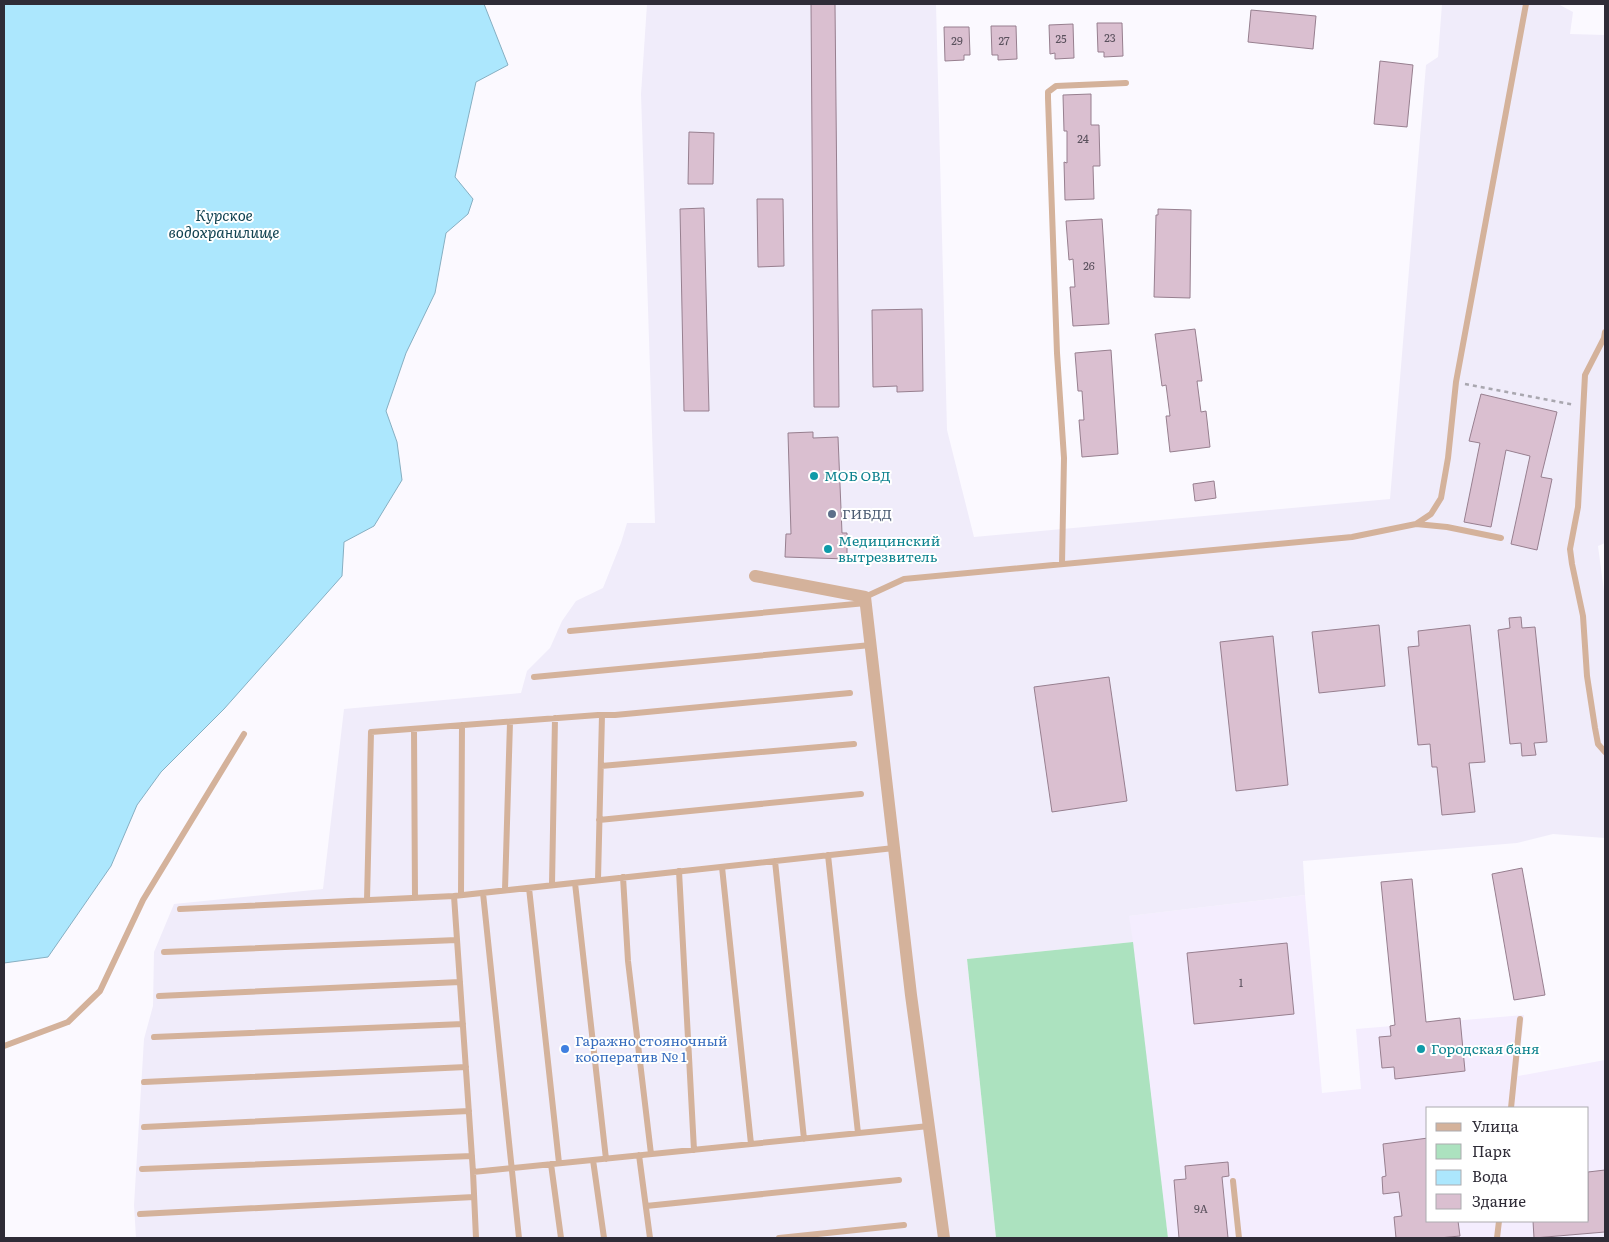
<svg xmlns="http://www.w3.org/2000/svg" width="1609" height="1242" viewBox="0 0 1609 1242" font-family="Literata,serif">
<rect width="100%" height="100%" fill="#fbf9ff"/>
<path fill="#f4edfe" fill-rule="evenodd" d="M1305 895 1322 1093 1361 1089 1356 1029 1524 1015 1518 1076 1605 1060V1238H1168L1128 916ZM1428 1108H1588V1221H1428Z"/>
<path fill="#f0ecfa" d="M647 4H936L947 430 974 537 1390 499 1426 65 1438 57 1442 4H1558L1573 12 1570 34 1605 35V543L1598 546 1605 599V838L1553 834 1517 843 1303 861 1305 895 1129 916 1133 942 967 959 996 1238H136L134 1205 144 1039 153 1006 154 952 174 904 323 889 344 709 521 693 527 671 550 648 562 621 576 601 603 588 621 543 627 523H655L641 94Z"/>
<path fill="#ace2bf" d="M1133 942 1168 1238H996L967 959Z"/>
<path fill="#ace7fd" stroke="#86afc2" d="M4 4H484L508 65 476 82 455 177 473 199 468 214 446 233 435 293 406 353 386 411 397 442 402 480 374 526 344 542 342 576 224 709 161 772 137 805 111 866 48 957 4 963Z"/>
<path fill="#dabfd0" stroke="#977f8f" d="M811 4H835L839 407H814Z
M1251 10 1316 16 1313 49 1248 42Z
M1097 23H1122L1123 56 1104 57V52H1098Z
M1073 24 1074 58 1055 59V53L1050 54 1049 25Z
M991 26H1016L1017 59 998 60V55H992Z
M944 27H969L970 55H964V60L945 61Z
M1380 61 1413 65 1407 127 1374 124Z
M1091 94V125H1099L1100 166H1093L1094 199 1065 200 1064 162 1067 163V131H1064L1063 95Z
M689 132 714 133 713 184H688Z
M757 199H783L784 266 758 267Z
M704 208 709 411H684L680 209Z
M1158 209 1191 210 1190 298 1154 297 1156 215H1158Z
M1102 219 1109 324 1073 326 1070 287H1075L1073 259 1069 260 1066 221Z
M922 309 923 391 897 392V386L873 387 872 310Z
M1195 329 1202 381H1197L1201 412 1206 411 1210 447 1170 452 1166 416H1170L1166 385 1162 386 1155 334Z
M1111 350 1118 454 1082 457 1079 420H1084L1082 391H1078L1075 353Z
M1481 394 1557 412 1541 477 1552 479 1537 550 1511 544 1530 456 1506 450 1491 527 1464 522 1480 443 1469 441Z
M813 432V438L838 437 842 533H847V559L785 557 786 534H791L788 433Z
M1214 481 1216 498 1195 501 1193 484Z
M1521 617 1522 628 1535 627 1547 742 1534 743 1536 755 1522 756 1521 743 1510 744 1498 630 1510 628 1509 618Z
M1379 625 1385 686 1319 693 1312 632Z
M1470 625 1485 762 1469 763 1475 812 1442 815 1437 767H1432L1430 744 1418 745 1408 647 1419 646 1418 631Z
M1273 636 1288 785 1236 791 1220 642Z
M1109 677 1127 801 1052 812 1034 687Z
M1522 868 1545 995 1514 1000 1492 874Z
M1412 879 1426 1022 1460 1018 1465 1071 1395 1079 1394 1067 1382 1068 1379 1037 1391 1036 1390 1026 1395 1025 1381 882Z
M1287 943 1294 1014 1194 1024 1187 953Z
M1428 1138V1221H1458L1460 1236 1439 1238H1396L1394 1217 1402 1216 1399 1192 1383 1194 1382 1177 1386 1176 1383 1144Z
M1228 1162 1229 1176 1222 1177 1228 1238H1179L1174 1180 1186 1179 1185 1166Z
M1605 1170V1232L1534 1238 1533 1221H1588V1172Z"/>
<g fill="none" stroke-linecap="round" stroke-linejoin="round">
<path stroke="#a9a7af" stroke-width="2.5" stroke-dasharray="4 4" stroke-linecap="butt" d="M1465 384 1575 405"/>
<path stroke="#d4b29b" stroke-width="6" d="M1605 332 1604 338 1585 375 1578 507 1570 549 1572 564 1583 616 1587 676 1595 728 1598 744 1605 752
M1416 524 1447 527 1501 538
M1062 564 1064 458 1057 353 1048 98V92L1056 86 1126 83
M865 597 904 579 1352 537 1416 524 1431 514 1441 498 1448 458 1456 382 1526 4
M570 631 866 603
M534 677 871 645
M414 729 415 898
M601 766 854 744
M599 820 861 794
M894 848 454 896 473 1172 929 1126
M828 855 858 1133
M775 861 804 1139
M722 867 751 1144
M679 871 694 1150
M623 877 628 961 651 1154
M598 880 602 715
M575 883 606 1159
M552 885 555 718
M529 888 559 1163
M505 890 510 722
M483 893 519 1238
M461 895 462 725
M367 900 371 732 598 715H615L850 693
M180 909 454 896
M164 952 457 940
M159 996 460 982
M154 1037 463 1024
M4 1046 68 1022 100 991 143 900 244 734
M144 1082 466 1067
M1511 1108 1520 1019
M144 1127 469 1111
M639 1155 650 1238
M593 1160 604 1238
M551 1164 561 1238
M142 1169 472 1156
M473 1172 476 1238
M1233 1181 1239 1238
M646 1206 899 1180
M140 1214 474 1197
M779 1238 904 1225
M1497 1238 1499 1221"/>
<path stroke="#d4b29b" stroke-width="12" d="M755 576 865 597 911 995 944 1238"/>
</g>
<g fill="#0f9aa8" stroke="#fff" stroke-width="2">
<circle cx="814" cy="476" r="5"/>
<circle cx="828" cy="549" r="5"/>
<circle cx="1421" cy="1049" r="5"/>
</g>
<circle fill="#5c6f8a" stroke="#fff" stroke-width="2" cx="832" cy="514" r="5"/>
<circle fill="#3f7fe0" stroke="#fff" stroke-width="2" cx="565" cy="1049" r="5"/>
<g text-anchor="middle" stroke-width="4" stroke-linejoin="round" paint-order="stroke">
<g font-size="11" fill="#5a515d">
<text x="1110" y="42">23</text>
<text x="1061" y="43">25</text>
<text x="957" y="45">29</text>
<text x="1004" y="45">27</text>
<text x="1083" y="143">24</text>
<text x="1089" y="270">26</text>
<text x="1241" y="987">1</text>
<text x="1201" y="1213">9А</text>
</g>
<g font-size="14" fill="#0d838f" stroke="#fff" text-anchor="start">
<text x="824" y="481">МОБ ОВД</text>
<text x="838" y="546">Медицинский<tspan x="838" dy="16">вытрезвитель</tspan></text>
<text x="1431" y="1054">Городская баня</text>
</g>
<g font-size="14" fill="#4e5e75" stroke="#fff" text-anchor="start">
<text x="842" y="519">ГИБДД</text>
</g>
<g font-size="14" fill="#366cbe" stroke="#fff" text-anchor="start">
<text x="575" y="1046">Гаражно стояночный<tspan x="575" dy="16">кооператив № 1</tspan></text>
</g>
<g font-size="15" font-style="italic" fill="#114251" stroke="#fff">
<text x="224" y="221">Курское<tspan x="224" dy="17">водохранилище</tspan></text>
</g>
</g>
<rect width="1609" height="1242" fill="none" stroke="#2f2c37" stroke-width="10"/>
<rect x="1426" y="1107" width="162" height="115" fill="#ffffff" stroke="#acabaf"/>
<rect x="1436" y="1123" width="25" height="8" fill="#d4b29b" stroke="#acabaf"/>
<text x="1472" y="1132" font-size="15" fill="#2f2c37">Улица</text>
<rect x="1436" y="1144" width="25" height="15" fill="#ace2bf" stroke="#acabaf"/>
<text x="1472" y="1157" font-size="15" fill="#2f2c37">Парк</text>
<rect x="1436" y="1170" width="25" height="15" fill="#ace7fd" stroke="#acabaf"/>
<text x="1472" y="1182" font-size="15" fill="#2f2c37">Вода</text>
<rect x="1436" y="1194" width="25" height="15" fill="#dabfd0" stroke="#acabaf"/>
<text x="1472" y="1207" font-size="15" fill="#2f2c37">Здание</text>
</svg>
